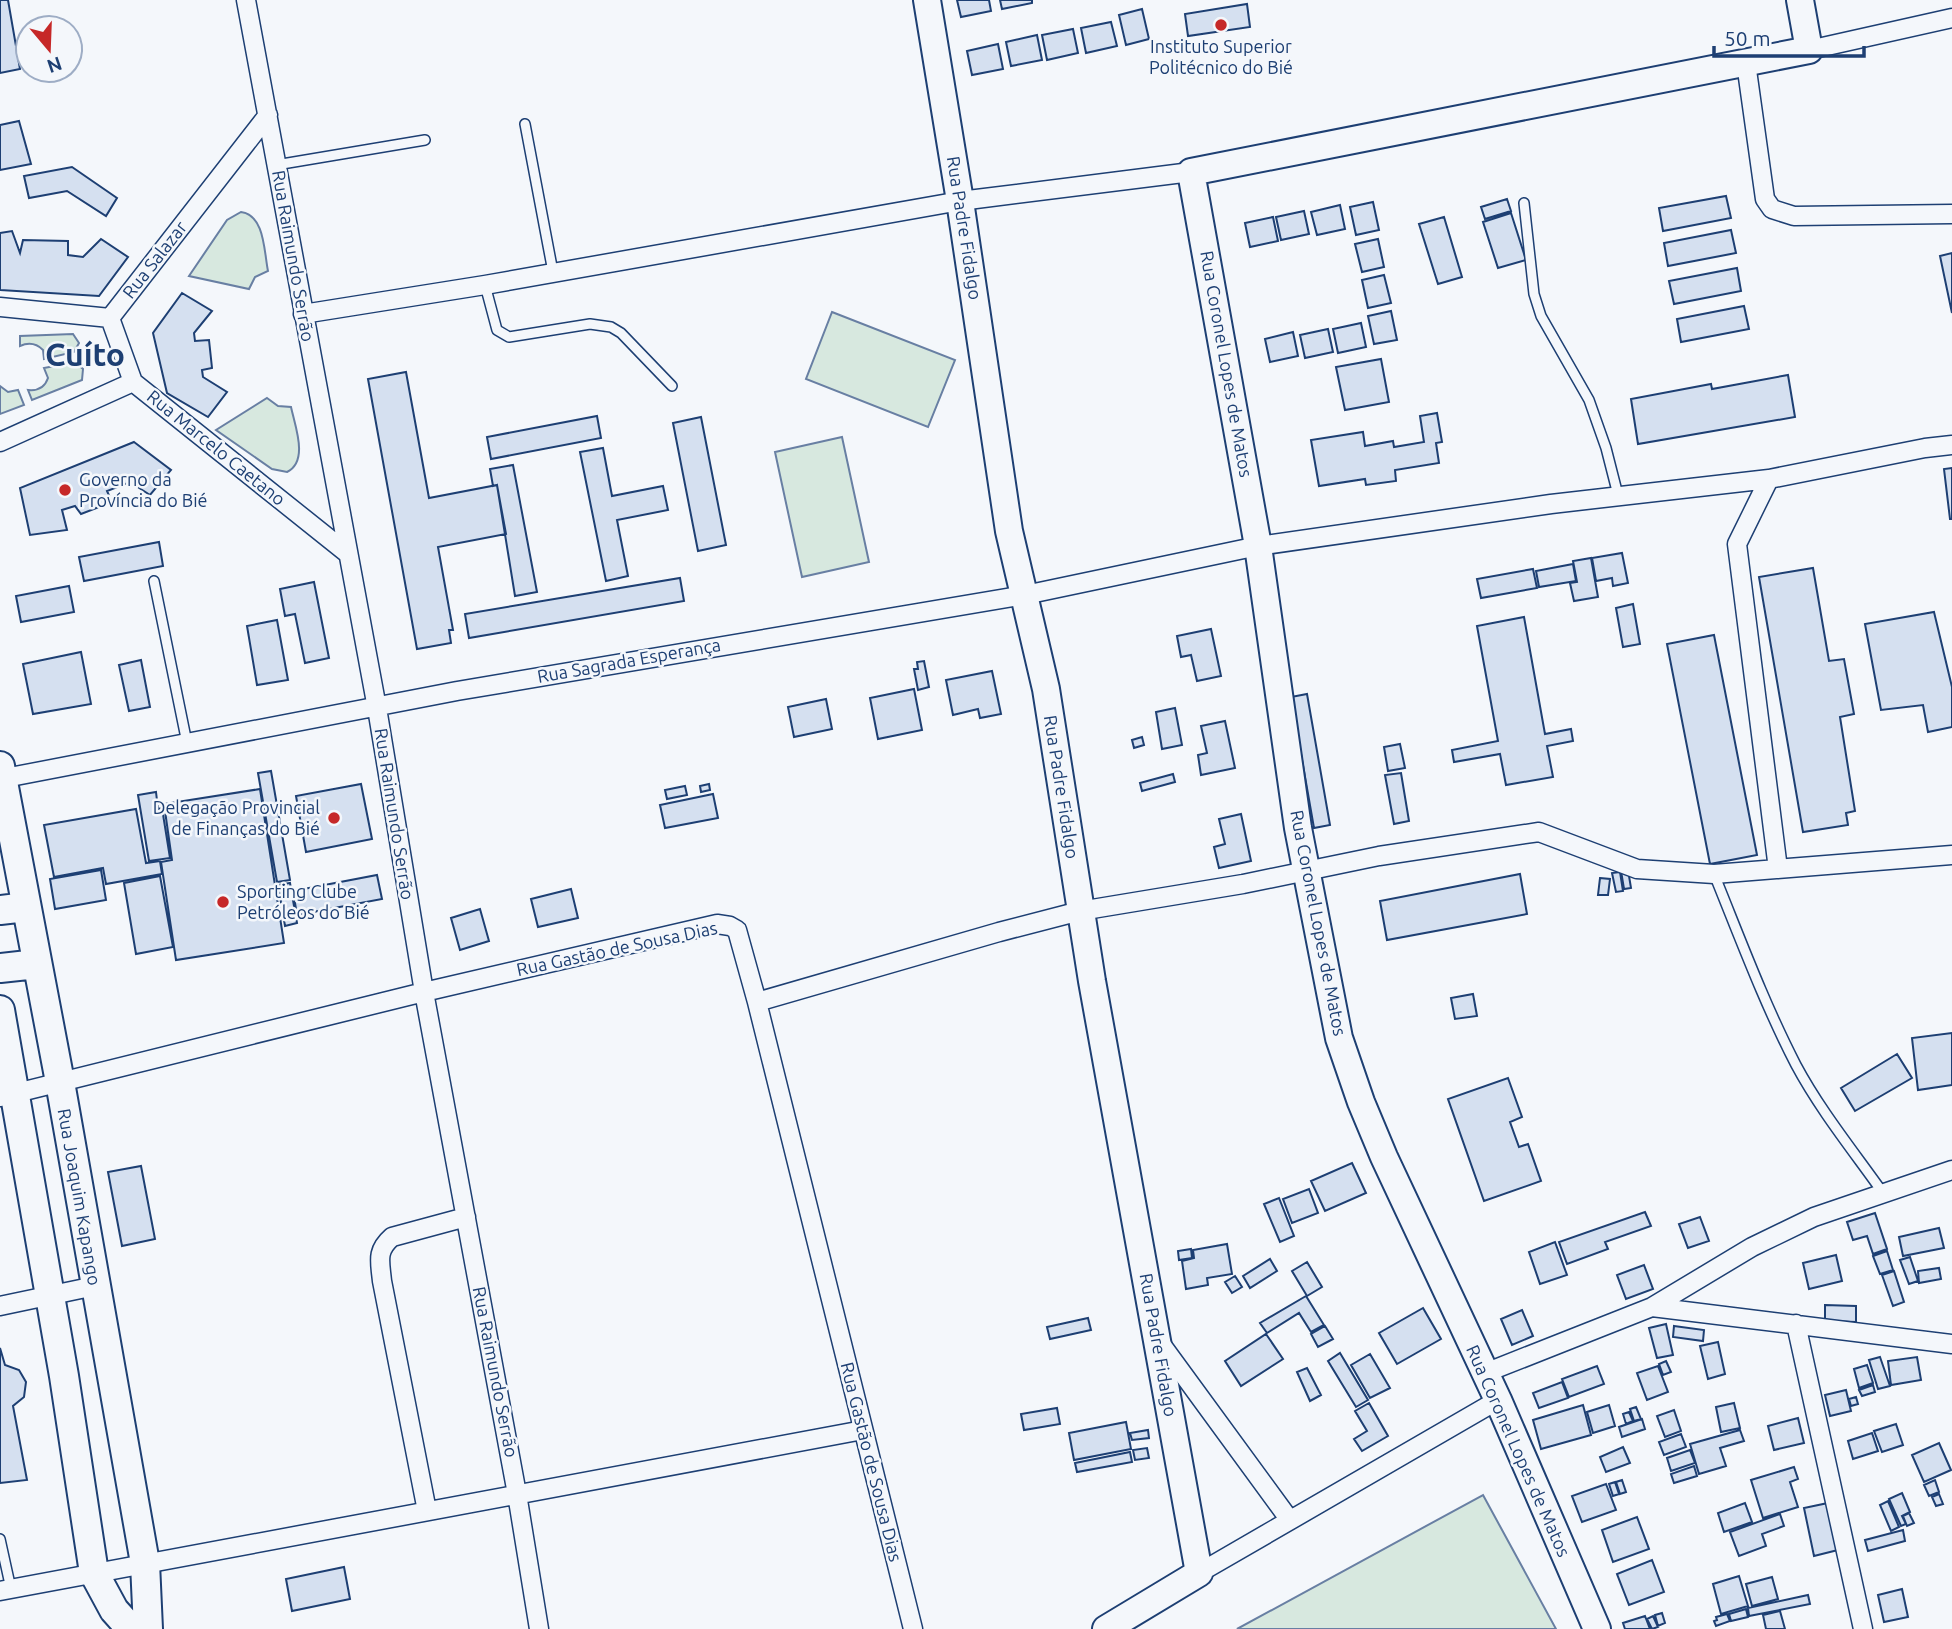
<svg xmlns="http://www.w3.org/2000/svg" width="1952" height="1629" viewBox="0 0 1952 1629" font-family="Ubuntu,sans-serif">
<rect width="100%" height="100%" fill="#f4f7fb"/>
<path fill="#d7e8df" stroke="#687fa3" stroke-width="2" d="M241 212C265 215 264 252 268 271L255 277 249 289 189 276 227 220Z
M832 312 955 360 928 427 806 379Z
M73 334 79 343 74 352 44 359 43 350C36 343 29 342 20 346V336Z
M75 362 83 369 82 380 32 400 28 390C38 391 45 387 48 378L44 368Z
M0 386 8 392 18 390 24 405 0 414Z
M267 398 278 406 291 407C295 426 309 461 287 472L272 469 216 430Z
M842 437 869 562 802 577 775 452Z
M1483 1495 1556 1629H1237Z"/>
<path fill="#d5e0f0" stroke="#1d3f73" stroke-width="2" d="M0 0H8L20 69 0 73Z
M957 0H989L991 11 961 17Z
M1000 0H1032V3L1002 9Z
M1247 4 1250 27 1188 36 1185 14Z
M1142 9 1149 39 1126 45 1119 15Z
M1111 22 1117 46 1086 53 1081 28Z
M1073 29 1078 53 1047 60 1042 35Z
M1037 35 1042 60 1011 66 1006 42Z
M998 44 1003 69 972 75 967 51Z
M19 121 31 164 0 170V125Z
M72 167 117 198 106 216 67 191 29 198 24 176Z
M1726 196 1731 218 1663 231 1659 208Z
M1507 199 1511 211 1485 219 1481 207Z
M1373 202 1379 230 1356 235 1350 207Z
M1340 205 1345 229 1317 235 1311 212Z
M1304 211 1309 234 1281 240 1276 217Z
M1511 213 1526 260 1498 268 1483 222Z
M1273 217 1278 241 1250 247 1245 223Z
M1444 217 1462 277 1438 284 1419 224Z
M1731 230 1736 253 1668 266 1664 243Z
M12 231 20 253 23 240 68 241V255L83 257 101 239 128 257 99 296 0 290V233Z
M1378 239 1384 267 1362 272 1355 244Z
M1952 253V313L1940 256Z
M1737 268 1741 291 1674 304 1669 281Z
M1384 275 1391 303 1368 308 1362 280Z
M182 293 212 311 194 333 195 341 209 340 212 368 202 370 203 377 227 392 208 417 167 393 153 333Z
M1744 306 1749 329 1681 342 1677 319Z
M1391 311 1397 340 1374 344 1368 316Z
M1361 323 1366 347 1338 353 1333 329Z
M1328 329 1333 352 1305 358 1300 335Z
M1293 332 1298 356 1270 362 1265 339Z
M1381 359 1389 402 1345 410 1336 367Z
M406 372 429 498 497 485 506 534 438 547 453 630H449L451 643 417 649 368 379Z
M1788 375 1795 417 1638 444 1631 399 1711 384 1712 389Z
M1437 413 1442 442 1436 443 1439 463 1395 470 1396 481 1366 485 1365 479 1319 486 1311 440 1363 432 1365 446 1393 441 1394 447 1424 442 1420 416Z
M597 416 601 438 491 459 487 437Z
M701 417 726 545 698 551 673 423Z
M134 442 171 470 150 495 130 482 107 491 112 502 81 514 75 506 62 510 67 530 30 535 20 488Z
M603 448 612 496 663 486 668 510 617 520 628 576 606 581 580 452Z
M513 465 537 592 515 596 497 485 493 486 490 469Z
M1952 468V519H1950L1944 469Z
M159 542 163 566 84 581 79 557Z
M1622 553 1628 583 1613 586 1612 578 1596 581 1592 558Z
M1591 558 1598 597 1574 601 1570 583 1577 582 1573 561Z
M1573 564 1576 581 1539 587 1536 571Z
M1813 568 1829 661 1844 659 1854 714 1840 717 1855 811 1846 813 1848 825 1803 832 1759 577Z
M1533 569 1537 588 1481 598 1477 579Z
M680 578 684 601 469 638 465 614Z
M314 582 329 658 305 663 295 614 285 616 280 589Z
M69 586 74 612 21 622 16 596Z
M1633 604 1640 644 1623 647 1616 608Z
M1934 612 1952 687V727L1928 732 1923 705 1881 710 1865 624Z
M1524 617 1545 734 1571 729 1573 741 1547 746 1553 777 1506 785 1500 754 1454 762 1452 750 1498 741 1477 626Z
M277 620 288 680 257 685 247 626Z
M1211 629 1221 676 1197 681 1191 655 1181 657 1177 636Z
M1714 635 1757 855 1710 864 1667 644Z
M81 652 91 704 33 714 23 664Z
M141 660 150 707 129 711 119 665Z
M924 661 929 687 918 690 914 669H918L917 662Z
M992 671 1001 714 980 718 978 709 953 715 946 680Z
M914 689 922 730 878 739 870 698Z
M1307 694 1330 825 1314 828 1291 697Z
M826 699 832 729 794 737 788 707Z
M1175 708 1182 745 1162 749 1156 712Z
M1225 721 1235 768 1201 775 1198 755 1207 753 1201 726Z
M1142 737 1144 745 1134 748 1132 740Z
M1400 744 1405 768 1388 771 1384 747Z
M271 771 290 880 277 882 258 773Z
M1401 773 1409 821 1394 824 1385 775Z
M1173 774 1175 782 1142 791 1140 783Z
M361 784 372 839 306 852 296 796Z
M709 784 710 790 701 792 700 786Z
M685 786 687 795 667 799 665 790Z
M260 789 284 943 176 960 161 862 172 860 164 804Z
M156 792 158 809 162 808 170 858 149 861 138 795Z
M713 794 718 818 665 828 660 805Z
M136 809 146 863 160 861 162 874 106 884 103 868 54 877 44 825Z
M1241 814 1251 861 1219 868 1214 847 1225 844 1219 819Z
M101 870 106 900 55 909 50 879Z
M1628 870 1631 888 1624 889 1621 871Z
M1620 872 1623 891 1616 892 1612 873Z
M1520 874 1527 914 1387 940 1380 901Z
M377 875 382 899 297 915 293 891Z
M160 876 173 947 136 954 124 883Z
M1600 878 1610 879 1608 895H1598Z
M290 883 297 923 285 926 278 885Z
M571 889 578 918 538 927 531 899Z
M480 909 489 941 460 950 451 918Z
M1473 994 1477 1016 1455 1019 1451 998Z
M1952 1033V1085L1918 1090 1912 1038Z
M1897 1054 1912 1078 1855 1111 1841 1088Z
M1508 1078 1522 1117 1510 1122 1519 1147 1528 1144 1541 1181 1484 1201 1448 1099Z
M1352 1163 1366 1193 1325 1211 1311 1181Z
M141 1166 155 1239 122 1246 108 1172Z
M1309 1189 1318 1213 1292 1223 1283 1199Z
M1279 1198 1294 1236 1280 1242 1264 1204Z
M1645 1212 1651 1226 1605 1242 1608 1249 1567 1264 1559 1242Z
M1875 1213 1887 1249 1873 1254 1867 1236 1853 1240 1847 1222Z
M1700 1217 1709 1241 1688 1248 1679 1224Z
M1939 1228 1944 1248 1903 1256 1899 1237Z
M1555 1242 1567 1275 1540 1284 1529 1252Z
M1227 1244 1232 1274 1207 1278 1208 1285 1186 1289 1182 1261 1194 1258 1193 1250Z
M1191 1249 1192 1258 1179 1260 1178 1251Z
M1887 1251 1893 1270 1880 1274 1873 1256Z
M1836 1255 1842 1281 1809 1289 1803 1263Z
M1910 1257 1918 1281 1909 1284 1900 1260Z
M1270 1259 1277 1271 1250 1288 1243 1276Z
M1307 1262 1322 1287 1307 1296 1292 1271Z
M1644 1265 1653 1289 1626 1299 1617 1275Z
M1939 1268 1941 1279 1919 1283 1918 1271Z
M1894 1271 1904 1302 1893 1306 1882 1275Z
M1235 1276 1242 1287 1232 1293 1225 1282Z
M1306 1296 1324 1325 1311 1332 1299 1313 1267 1333 1260 1323Z
M1825 1305 1856 1306V1322L1825 1321Z
M1423 1308 1441 1339 1397 1364 1379 1333Z
M1522 1310 1533 1336 1512 1345 1501 1319Z
M1088 1318 1091 1330 1050 1339 1047 1327Z
M1666 1324 1673 1355 1657 1358 1649 1328Z
M1325 1326 1333 1339 1318 1347 1311 1334Z
M1674 1326 1704 1330 1703 1341 1673 1337Z
M1266 1334 1283 1359 1241 1386 1225 1361Z
M1718 1342 1725 1374 1708 1379 1700 1346Z
M0 1348 5 1365 19 1370 26 1382 24 1397 13 1406 27 1480 0 1483Z
M1340 1353 1368 1400 1356 1407 1328 1361Z
M1370 1354 1390 1388 1370 1398 1351 1365Z
M1880 1357 1890 1386 1878 1389 1869 1360Z
M1917 1357 1921 1380 1891 1385 1888 1361Z
M1666 1361 1671 1372 1663 1375 1659 1364Z
M1867 1365 1873 1383 1859 1388 1854 1369Z
M1597 1366 1604 1384 1569 1397 1562 1379Z
M1658 1366 1668 1392 1647 1400 1637 1373Z
M1307 1368 1321 1395 1310 1401 1297 1372Z
M1562 1382 1568 1398 1539 1408 1533 1393Z
M1873 1385 1875 1392 1862 1396 1859 1390Z
M1846 1390 1851 1411 1830 1416 1825 1395Z
M1856 1397 1858 1404 1851 1406 1849 1399Z
M1369 1403 1388 1436 1362 1451 1354 1439 1367 1431 1355 1411Z
M1734 1403 1740 1428 1721 1432 1716 1407Z
M1583 1405 1591 1435 1541 1449 1533 1420Z
M1609 1405 1615 1426 1593 1433 1587 1412Z
M1636 1407 1641 1419 1634 1421 1630 1409Z
M1057 1408 1060 1424 1024 1430 1021 1414Z
M1674 1410 1681 1431 1665 1437 1657 1416Z
M1629 1412 1633 1421 1626 1424 1623 1414Z
M1798 1418 1804 1443 1774 1450 1768 1426Z
M1642 1419 1645 1429 1622 1437 1619 1427Z
M1126 1422 1131 1449 1074 1460 1069 1433Z
M1896 1424 1903 1445 1882 1452 1874 1431Z
M1148 1430 1149 1438 1132 1440 1130 1433Z
M1740 1430 1744 1441 1720 1448 1726 1466 1699 1474 1690 1444Z
M1872 1433 1878 1451 1853 1459 1848 1441Z
M1681 1434 1686 1447 1664 1455 1659 1442Z
M1939 1443 1951 1470 1924 1482 1912 1455Z
M1623 1447 1630 1463 1606 1472 1600 1457Z
M1147 1448 1149 1458 1135 1460 1133 1450Z
M1690 1450 1695 1463 1671 1471 1667 1458Z
M1130 1452 1132 1462 1077 1472 1075 1463Z
M1694 1466 1697 1476 1674 1483 1671 1474Z
M1794 1467 1798 1479 1790 1482 1798 1507 1763 1518 1751 1480Z
M1622 1480 1626 1492 1620 1494 1616 1482Z
M1935 1480 1939 1492 1929 1496 1924 1485Z
M1615 1482 1619 1494 1613 1496 1609 1484Z
M1606 1484 1616 1510 1582 1522 1572 1496Z
M1902 1493 1910 1512 1902 1516 1906 1524 1901 1526 1889 1499Z
M1939 1494 1943 1504 1936 1506 1932 1497Z
M1888 1501 1899 1527 1891 1531 1880 1505Z
M1745 1503 1752 1522 1724 1532 1718 1513Z
M1828 1503 1838 1550 1814 1556 1804 1508Z
M1909 1513 1914 1523 1907 1526 1903 1516Z
M1780 1514 1784 1526 1762 1534 1766 1546 1739 1556 1730 1532Z
M1637 1517 1649 1549 1613 1562 1602 1530Z
M1903 1530 1905 1541 1868 1551 1865 1540Z
M1652 1560 1664 1592 1629 1605 1617 1574Z
M344 1567 350 1599 292 1611 286 1579Z
M1739 1576 1748 1606 1721 1614 1713 1584Z
M1772 1577 1778 1599 1752 1606 1746 1584Z
M1902 1589 1908 1617 1884 1622 1878 1595Z
M1808 1595 1810 1604 1749 1616 1748 1608Z
M1746 1609 1748 1617 1731 1621 1729 1614Z
M1780 1611 1785 1629H1766L1763 1615Z
M1662 1613 1665 1623 1658 1626 1655 1615Z
M1727 1614 1730 1621 1716 1626 1714 1621 1717 1620 1716 1617Z
M1645 1616 1650 1629H1625L1623 1623Z
M1653 1616 1658 1627 1652 1629 1647 1619Z"/>
<g fill="none" stroke-linecap="round" stroke-linejoin="round">
<g stroke="#1d3f73" stroke-width="12">
<path id="lane" d="M525 124 553 272
M276 165 425 140
M1524 203 1534 294 1541 316 1589 400 1606 448 1618 495
M485 285 497 330 509 337 590 324 611 327 621 333 672 386
M154 581 187 743
M1714 874C1740 938 1764 1003 1796 1065 1820 1110 1854 1152 1883 1193
M0 1539 11 1589"/>
</g>
<g stroke="#1d3f73" stroke-width="21">
<path id="street" d="M246 0 377 708 424 992 517 1494 539 1629
M1809 50 1952 18
M1746 63 1765 199 1772 209 1794 216 1952 214
M0 307 110 318 268 115
M303 314 485 285 960 201 1191 172
M110 318 133 382
M0 442 133 382 347 553
M0 779 457 691 1025 595 1258 546 1551 504 1769 479
M1778 869 1737 544 1769 479 1925 448 1952 445
M757 1002 999 932 1080 911 1243 884 1379 856 1539 832 1637 869 1714 874 1952 855
M0 1097 424 992 717 924 730 926 737 930 757 1002 913 1629
M0 1306 95 1286
M1652 1307 1952 1344
M1796 1324 1863 1629
M1161 1344 1289 1519
M1485 1373 1652 1307 1752 1247 1814 1217 1952 1170
M427 1511 382 1281C380 1261 376 1251 392 1237L466 1217
M1199 1573 1498 1400
M0 1591 863 1430"/>
</g>
<g stroke="#1d3f73" stroke-width="30">
<path id="secondary" d="M927 0 960 201 1009 531 1046 689 1092 981 1199 1573 1106 1629
M1597 1629 1498 1400 1384 1157 1361 1102 1339 1038 1298 828 1258 546 1191 172 1809 50 1800 0"/>
</g>
<g stroke="#1d3f73" stroke-width="32">
<path id="primary" d="M0 766 60 1082 145 1563 148 1629
M0 910 26 907
M0 968 37 964
M0 1010 64 1376 94 1573 114 1610 131 1629"/>
</g>
<use href="#lane" stroke="#f4f7fb" stroke-width="9"/>
<use href="#street" stroke="#f4f7fb" stroke-width="18"/>
<use href="#secondary" stroke="#f4f7fb" stroke-width="26"/>
<use href="#primary" stroke="#f4f7fb" stroke-width="28"/>
</g>
<g fill="#c62828" stroke="#f4f7fb" stroke-width="2.5">
<circle cx="1221" cy="25" r="7"/>
<circle cx="65" cy="490" r="7"/>
<circle cx="334" cy="818" r="7"/>
<circle cx="223" cy="902" r="7"/>
</g>
<g text-anchor="middle" stroke-width="5" stroke-linejoin="round" paint-order="stroke">
<g font-size="18" fill="#1d3f73" stroke="#f4f7fb" text-anchor="start">
<text x="1221" y="53" text-anchor="middle">Instituto Superior<tspan x="1221" dy="21">Politécnico do Bié</tspan></text>
<text x="79" y="486">Governo da<tspan x="79" dy="21">Província do Bié</tspan></text>
<text x="320" y="814" text-anchor="end">Delegação Provincial<tspan x="320" dy="21">de Finanças do Bié</tspan></text>
<text x="237" y="898">Sporting Clube<tspan x="237" dy="21">Petróleos do Bié</tspan></text>
</g>
<g font-size="18" fill="#1d3f73" stroke="#f4f7fb">
<text transform="translate(964 228) rotate(81)" y="6">Rua Padre Fidalgo</text>
<text transform="translate(293 256) rotate(80)" y="6">Rua Raimundo Serrão</text>
<text transform="translate(155 260) rotate(-52)" y="6">Rua Salazar</text>
<text transform="translate(1226 364) rotate(80)" y="6">Rua Coronel Lopes de Matos</text>
<text transform="translate(216 448) rotate(39)" y="6">Rua Marcelo Caetano</text>
<text transform="translate(629 661) rotate(-10)" y="6">Rua Sagrada Esperança</text>
<text transform="translate(1061 787) rotate(81)" y="6">Rua Padre Fidalgo</text>
<text transform="translate(394 814) rotate(81)" y="6">Rua Raimundo Serrão</text>
<text transform="translate(1318 923) rotate(79)" y="6">Rua Coronel Lopes de Matos</text>
<text transform="translate(617 949) rotate(-12)" y="6">Rua Gastão de Sousa Dias</text>
<text transform="translate(79 1197) rotate(80)" y="6">Rua Joaquim Kapango</text>
<text transform="translate(1158 1345) rotate(80)" y="6">Rua Padre Fidalgo</text>
<text transform="translate(495 1372) rotate(79)" y="6">Rua Raimundo Serrão</text>
<text transform="translate(1518 1451) rotate(66)" y="6">Rua Coronel Lopes de Matos</text>
<text transform="translate(871 1462) rotate(76)" y="6">Rua Gastão de Sousa Dias</text>
</g>
<g font-size="32" font-weight="bold" fill="#1d3f73" stroke="#f4f7fb">
<text x="85" y="366">Cuíto</text>
</g>
</g>
<g transform="translate(49 49) rotate(161)"><circle r="33" fill="#f4f7fb" stroke="#9eadc5" stroke-width="2"/>
<path d="M0-5L12 26L0 18L-12 26Z" fill="#c62828"/>
<text y="-10" font-size="19" font-weight="bold" text-anchor="middle" fill="#1d3f73">N</text>
</g>
<path d="M1714 46v10h150v-10" fill="none" stroke="#1d3f73" stroke-width="3.5"/>
<text x="1724" y="46" font-size="21" fill="#1d3f73" stroke="#f4f7fb" stroke-width="5" paint-order="stroke">50 m</text>
</svg>
